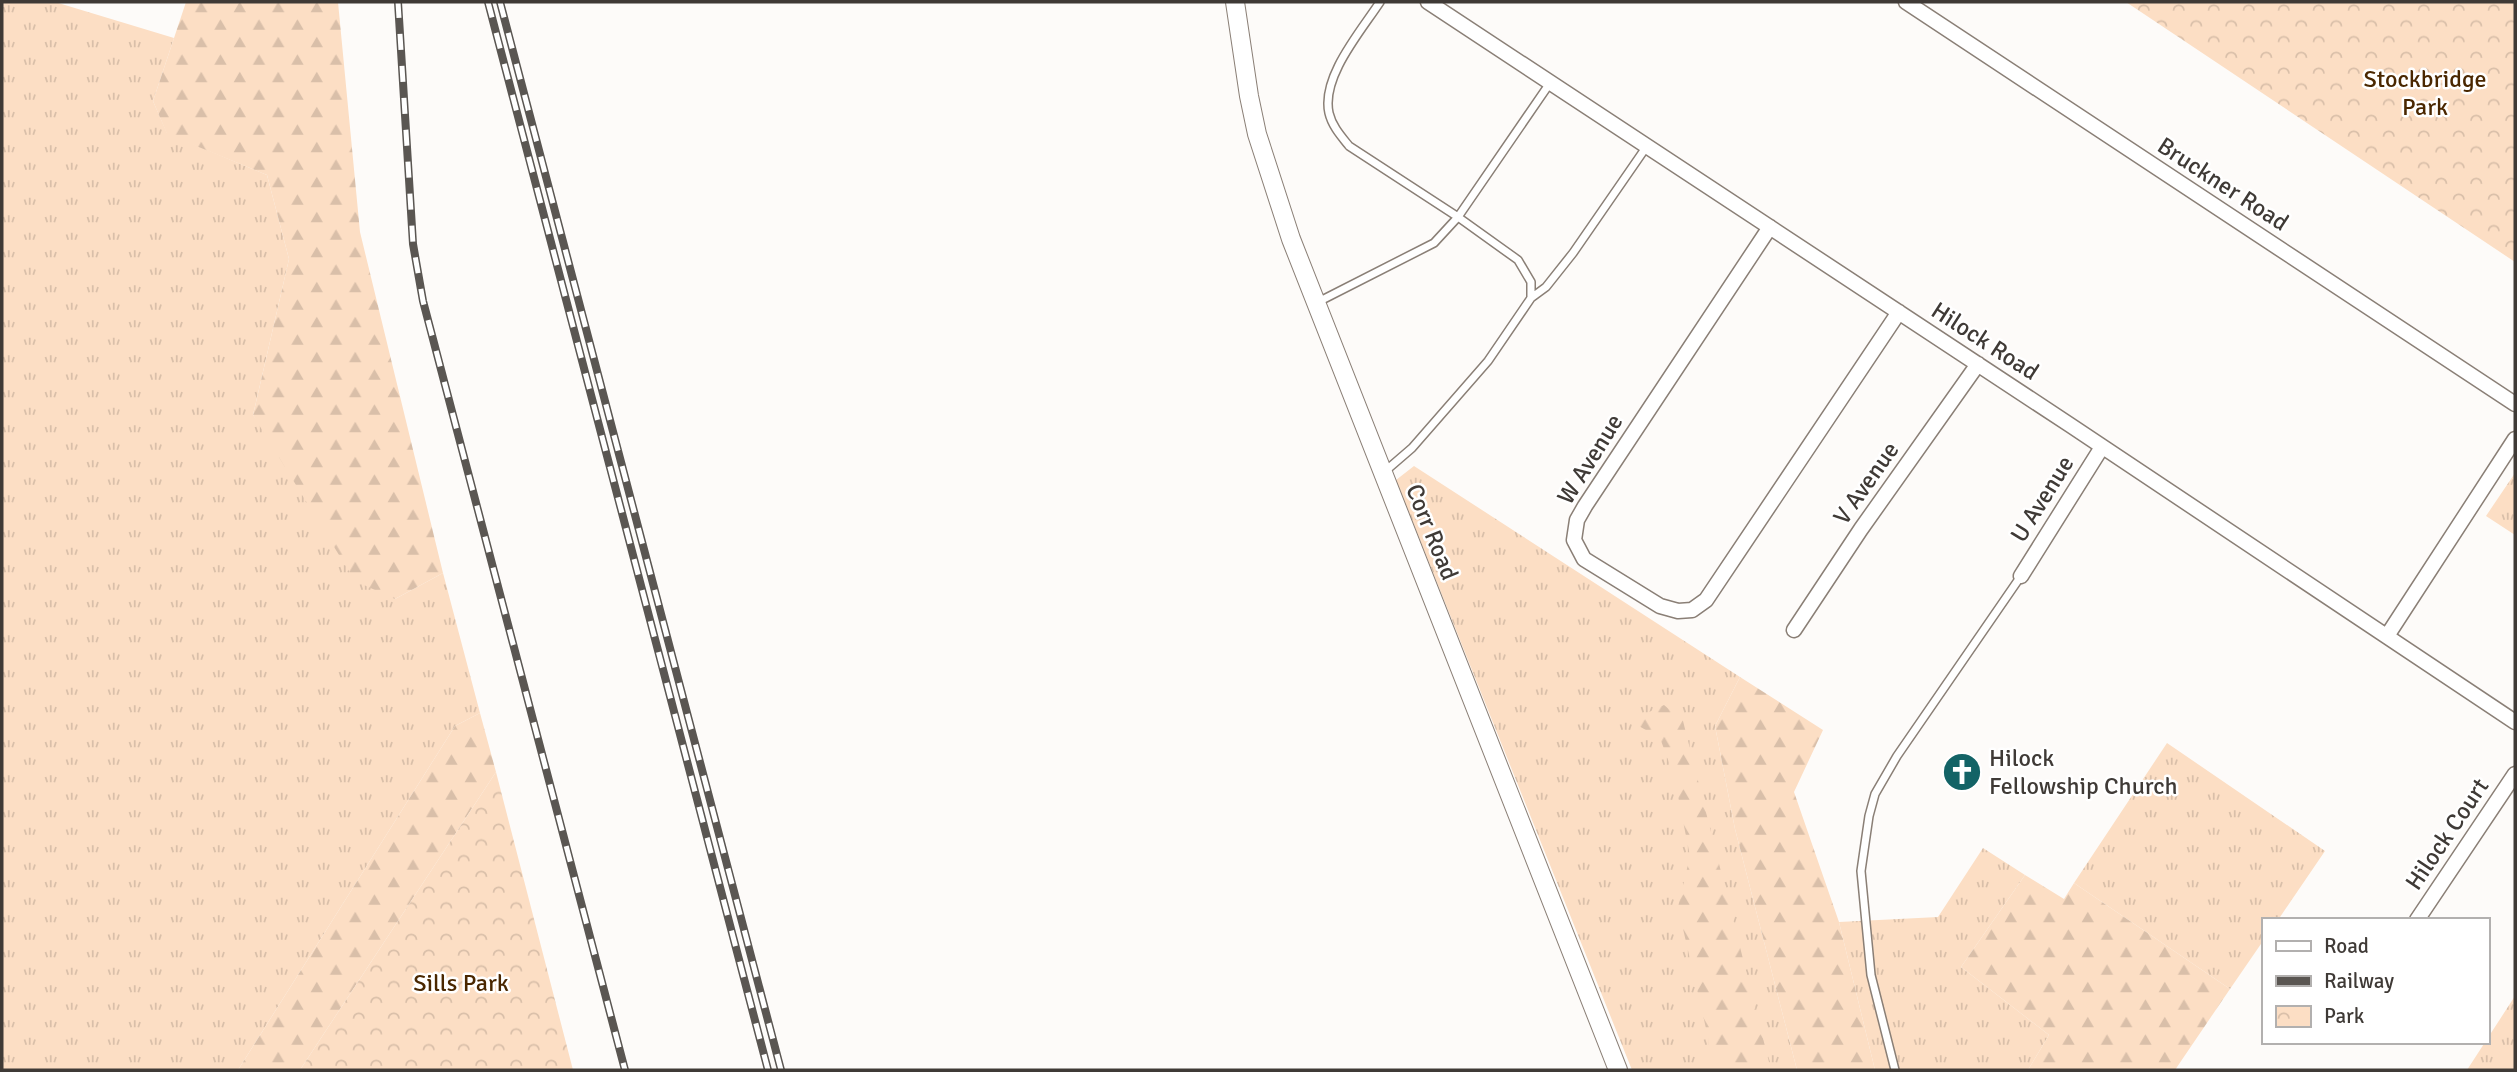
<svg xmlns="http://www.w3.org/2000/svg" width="2517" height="1072" viewBox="0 0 2517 1072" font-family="Signika,sans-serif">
<defs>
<pattern id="grass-tufts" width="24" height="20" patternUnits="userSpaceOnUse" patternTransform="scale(1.75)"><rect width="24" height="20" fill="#fcdec4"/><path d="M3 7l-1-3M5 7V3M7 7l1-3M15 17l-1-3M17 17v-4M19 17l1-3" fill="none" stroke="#d9bfa9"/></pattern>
<pattern id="forest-firs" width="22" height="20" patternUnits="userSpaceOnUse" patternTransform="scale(1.75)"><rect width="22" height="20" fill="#fcdec4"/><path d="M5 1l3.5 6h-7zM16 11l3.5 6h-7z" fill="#d9bfa9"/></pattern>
<pattern id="park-crowns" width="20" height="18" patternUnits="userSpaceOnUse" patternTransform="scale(1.75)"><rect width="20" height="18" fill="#fcdec4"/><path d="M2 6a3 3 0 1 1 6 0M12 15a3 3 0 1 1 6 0" fill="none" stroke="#d9bfa9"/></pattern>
</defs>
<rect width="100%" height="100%" fill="#fdfbf9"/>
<path fill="url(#grass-tufts)" d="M2 2H55L174 38 153 101 167 133 267 175 289 259 253 415 395 599 443 573 480 713 455 726 238 1070H2Z
M1414 466 1740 677 1715 726 1735 829 1797 1070H1632L1396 480Z
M2515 473V535L2486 516Z
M2167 743 2325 851 2278 920H2263V941L2230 989 2074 883Z
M1983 848 2025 875 1961 967 2049 1035 2028 1070H1875L1839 922 1938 917Z
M2515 996V1070H2467Z"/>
<path fill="url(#forest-firs)" d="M186 2H338L360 232 443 573 395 599 355 581 253 415 289 259 267 175 167 134 153 101Z
M1740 677 1823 730 1794 792 1839 922 1875 1070H1797L1735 829 1715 726Z
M1664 705 1683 721 1771 1070H1712L1708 1037 1678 907 1690 856 1674 776 1660 738 1630 721Z
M480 713 496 772 300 1070H238L455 726Z
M2025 875 2064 899 2074 883 2230 989 2175 1070H2028L2049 1035 1961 967Z"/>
<path fill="url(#park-crowns)" d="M2126 2H2515V262Z
M496 772 573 1070H300Z"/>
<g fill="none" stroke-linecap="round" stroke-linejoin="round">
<g stroke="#8a7f76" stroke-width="10">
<path id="service" d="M1380 2C1361 31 1321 77 1329 113 1332 126 1341 136 1349 146L1458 217 1518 260 1531 282V298L1488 361 1412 448 1383 473
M1531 298 1546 287 1573 253 1647 146
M1318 302 1434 243 1458 217 1550 83
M1895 1070 1871 975 1861 871 1869 816 1875 794 1897 756 2021 576"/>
</g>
<g stroke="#8a7f76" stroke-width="17">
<path id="minor" d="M1428 2 2070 425 2515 722
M1906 2 2515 404
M1770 227 1585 506 1577 520 1574 540 1584 559 1660 606 1678 611 1692 610 1706 600 1899 312
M2021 576 2102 447
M1794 630 1861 529 1978 364
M2387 636 2515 439
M2417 920 2515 774"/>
</g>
<g stroke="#8a7f76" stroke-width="20">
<path id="tertiary" d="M1235 2 1249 96 1257 134 1291 239 1618 1070"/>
</g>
<use href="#service" stroke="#fff" stroke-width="7"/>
<use href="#minor" stroke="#fff" stroke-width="14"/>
<use href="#tertiary" stroke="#fff" stroke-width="18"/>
<g stroke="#5a5652" stroke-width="8">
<path id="rail" d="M398 2 413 244 423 301 625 1070
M488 2 768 1070
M500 2 781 1070"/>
</g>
<use href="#rail" stroke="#fff" stroke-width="5" stroke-dasharray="16" stroke-linecap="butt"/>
</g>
<defs>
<g id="church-disc" transform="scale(2.0125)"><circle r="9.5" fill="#136366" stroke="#fff"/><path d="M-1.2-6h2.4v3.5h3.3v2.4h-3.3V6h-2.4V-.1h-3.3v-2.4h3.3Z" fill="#fff"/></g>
</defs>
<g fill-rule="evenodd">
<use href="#church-disc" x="1962" y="772"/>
</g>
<g text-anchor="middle" stroke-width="5" stroke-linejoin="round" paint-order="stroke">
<g font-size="24" fill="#4a2700" stroke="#fff">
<text x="2425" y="87">Stockbridge<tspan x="2425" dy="28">Park</tspan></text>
<text x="461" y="991">Sills Park</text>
</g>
<g font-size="24" fill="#3f3a36" stroke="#fff">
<text transform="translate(2223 184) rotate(33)" y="8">Bruckner Road</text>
<text transform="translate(1985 341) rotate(33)" y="8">Hilock Road</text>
<text transform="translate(1590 459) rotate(-58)" y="8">W Avenue</text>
<text transform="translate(1866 483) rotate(-55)" y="8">V Avenue</text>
<text transform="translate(2042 499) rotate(-58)" y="8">U Avenue</text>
<text transform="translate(1432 532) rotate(68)" y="8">Corr Road</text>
<text transform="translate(2447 834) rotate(-56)" y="8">Hilock Court</text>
</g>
<g font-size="24" fill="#3f3a36" stroke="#fff" text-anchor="start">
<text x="1989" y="766">Hilock<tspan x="1989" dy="28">Fellowship Church</tspan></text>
</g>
</g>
<rect width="2517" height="1072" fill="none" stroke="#3f3a36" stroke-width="7"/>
<rect x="2262" y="918" width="228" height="126" fill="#ffffff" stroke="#b2b0af" stroke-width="2"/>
<rect x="2276" y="941" width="35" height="10" fill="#ffffff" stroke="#b2b0af" stroke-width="2"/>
<text x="2324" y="953" font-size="21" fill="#3f3a36">Road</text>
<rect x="2276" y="976" width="35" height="10" fill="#5a5652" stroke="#b2b0af" stroke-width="2"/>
<text x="2324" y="988" font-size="21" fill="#3f3a36">Railway</text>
<rect x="2276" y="1006" width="35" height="21" fill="url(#park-crowns)" stroke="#b2b0af" stroke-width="2"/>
<text x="2324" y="1023" font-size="21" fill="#3f3a36">Park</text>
</svg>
